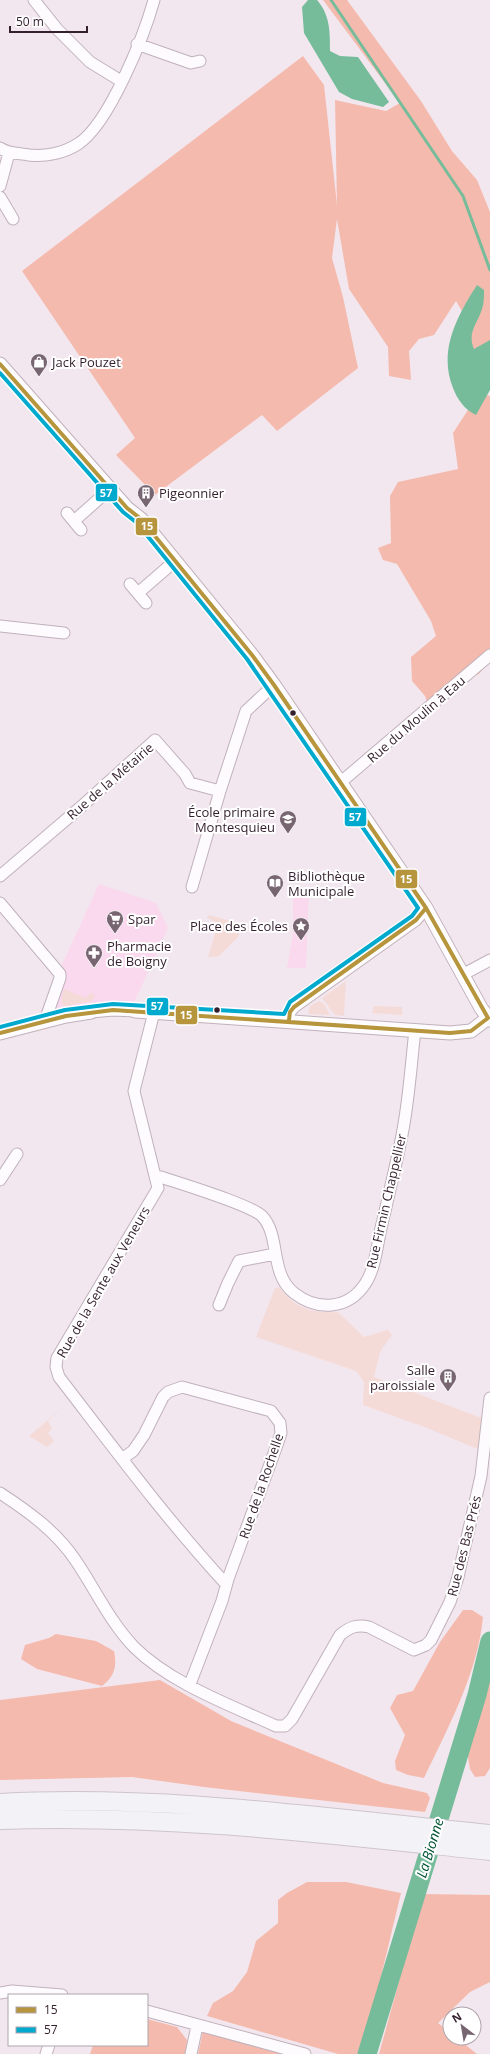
<svg xmlns="http://www.w3.org/2000/svg" width="490" height="2054" viewBox="0 0 490 2054" font-family="'Open Sans',sans-serif">
<rect width="100%" height="100%" fill="#f3e7ef"/>
<path fill="#fad8ee" d="M99 884 156 903 168 928 133 1005 38 1017Z
M293 889 309 890 306 968H287L293 934Z"/>
<path fill="#f4dbd8" d="M208 915 239 923V936L219 956 208 957 218 923 207 918Z
M346 981 344 1016 335 1015 322 998Z
M64 989 86 998 90 993 95 995 92 1001 64 1006 61 1001Z
M319 1001 324 1004 330 1015 308 1014 310 1006Z
M374 1006 402 1007V1015L372 1013Z
M279 1287C294 1308 313 1314 338 1312L364 1337 388 1330 392 1335 380 1352 374 1377 484 1419 480 1450 427 1428 363 1405 364 1382 356 1371 256 1337 275 1288Z
M68 1403 48 1421 52 1429 48 1433 54 1441 47 1447 29 1436Z"/>
<path fill="#f5baae" d="M323 0H347L421 101 452 151 477 180 490 212V352L470 349 469 323 456 301 434 335 419 339 409 351 411 380 389 376 388 347 349 289 337 219 332 258 343 297 358 368 277 431 262 415 155 495 116 455 135 438 22 271 303 56 324 85 337 205 335 100 386 111 400 103Z
M479 393 490 396V651L488 662 479 674 467 678 428 705 425 696 412 681 411 657 436 636 431 621 397 564 383 560 378 548 391 543 390 496 398 482 458 469 453 433Z
M463 1610H472L483 1617C478 1672 448 1728 424 1778L408 1775 396 1770 395 1761 405 1735 390 1708 397 1695 413 1691 440 1642Z
M56 1634 96 1641 114 1651C117 1666 115 1676 102 1686L37 1669 21 1659 25 1645 49 1638Z
M490 1672V1768L485 1776 475 1777 470 1769 467 1752Z
M160 1680 231 1721 383 1783 427 1793 430 1798 425 1812 204 1787 132 1777 0 1780V1700Z
M307 1882H346L401 1893 379 1985 358 2054H338L207 2016 213 2003 233 1991 247 1972 256 1941 278 1923V1900L287 1893Z
M423 1894 490 1895V1982L470 1992 438 2023 450 2032V2038H457L477 2054H379Z
M147 2019 177 2027 187 2040 186 2054H90L93 2045H147Z
M203 2031 288 2054H198Z"/>
<path fill="#76bc9a" d="M308 0H317C330 15 330 31 330 51L340 56 358 57 389 102 383 107 352 99 339 92 304 33 302 7Z
M477 285 484 290C484 297 484 303 482 309 477 325 467 332 474 349L490 340V390L476 415C465 410 457 399 453 388 438 351 457 316 477 285Z"/>
<g fill="none" stroke-linecap="round" stroke-linejoin="round">
<path stroke="#76bc9a" stroke-width="3" d="M331 0 463 196 490 270"/>
<path stroke="#76bc9a" stroke-width="19" d="M367 2054 477 1695 490 1641"/>
<g stroke="#c0b1bb" stroke-width="13">
<path id="minor" d="M34 0 57 29 90 62 121 81
M137 44 191 63 200 61
M0 148C9 154 18 153 29 155 45 157 64 153 78 144 109 124 144 36 154 0
M0 186 9 153
M0 197 13 219
M67 513 81 530
M74 521 111 488
M130 584 146 603
M138 593 175 561
M0 626 64 633
M341 782 490 655
M0 876 82 806 155 740 185 774 190 783 220 791
M192 887 220 791 246 711 274 685
M0 903 60 974V978L47 1015 48 1020
M462 975 490 960
M91 1012 113 1010 135 1011
M154 1012 134 1091 158 1188 57 1358 56 1367 59 1377C113 1447 166 1519 226 1584
M289 1020 290 1012 294 1007 416 920 426 908
M157 1177H161C181 1184 249 1204 262 1216 281 1236 269 1273 294 1293 317 1311 348 1310 365 1284 376 1268 377 1243 382 1224 389 1194 396 1165 402 1135 409 1100 411 1065 415 1030
M0 1180 17 1154
M219 1305 228 1283 239 1261 275 1254
M122 1459 133 1451 144 1435 163 1397 168 1392 182 1387 271 1411 280 1423 281 1433 277 1445 228 1579 222 1601 190 1684
M0 1493C29 1512 57 1532 76 1561 95 1589 110 1622 134 1647 170 1683 230 1705 276 1726H285L292 1719 340 1635C350 1627 357 1624 369 1627L414 1650 426 1645 431 1640 450 1602 458 1577 481 1476 490 1398
M0 1993 12 1991 62 1995
M147 2011 305 2054
M46 2054 49 2045
M191 2054 197 2026"/>
</g>
<g stroke="#c0b1bb" stroke-width="15">
<path id="tertiary" d="M0 364 127 508 141 519 252 655 274 685 426 908 481 1008 490 1020
M135 1011 450 1033 471 1031 488 1018
M0 1033 66 1016 91 1012"/>
</g>
<g stroke="#cec5cb" stroke-width="20">
<path id="trunk" d="M0 1803C161 1794 329 1818 490 1834
M0 1820C164 1814 327 1834 490 1851"/>
</g>
<use href="#minor" stroke="#fdfbfd" stroke-width="11"/>
<use href="#tertiary" stroke="#fdfbfd" stroke-width="13"/>
<use href="#trunk" stroke="#f3f2f7" stroke-width="18"/>
<g stroke="#fff" stroke-width="7">
<path id="bus-1" d="M0 364 127 508 141 519 252 655 274 685 426 908 488 1018 471 1031 450 1033 113 1010 66 1016 0 1033
M289 1020 290 1012 294 1007 416 920 426 908"/>
</g>
<g stroke="#fff" stroke-width="7">
<path id="bus-2" d="M0 373 123 512 137 523 247 659 418 908 412 916 290 1002 284 1014 113 1004 65 1010 0 1027"/>
</g>
<use href="#bus-1" stroke="#b7953c" stroke-width="4"/>
<use href="#bus-2" stroke="#00a9ce" stroke-width="4"/>
</g>
<defs>
<g id="shop-pin" transform="scale(0.9)"><path d="M0 17L-7.5 6A9.5 9.5 0 1 1 7.5 6Z" fill="#776571" stroke="#fff"/><path d="M-5-2.5h2.3a2.7 3.5 0 0 1 5.4 0H5L5.5 6h-11ZM-1.5-2.5h3a1.5 2.3 0 0 0-3 0Z" fill="#fff"/></g>
<g id="building-pin" transform="scale(0.9)"><path d="M0 17L-7.5 6A9.5 9.5 0 1 1 7.5 6Z" fill="#776571" stroke="#fff"/><path d="M-4-6H4V6H1V3H-1V6H-4ZM-2.5-4.3h1.7v1.8h-1.7ZM.8-4.3h1.7v1.8H.8ZM-2.5-1h1.7V.8h-1.7ZM.8-1h1.7V.8H.8Z" fill="#fff"/></g>
<g id="school-pin" transform="scale(0.9)"><path d="M0 17L-7.5 6A9.5 9.5 0 1 1 7.5 6Z" fill="#776571" stroke="#fff"/><path d="M0-5L7-2L0 1L-7-2ZM-4 1L0 2.5L4 1V4Q0 6-4 4Z" fill="#fff"/></g>
<g id="library-pin" transform="scale(0.9)"><path d="M0 17L-7.5 6A9.5 9.5 0 1 1 7.5 6Z" fill="#776571" stroke="#fff"/><path d="M-6-4Q-3-5.5-.7-3.5V5Q-3 3-6 4ZM6-4Q3-5.5 .7-3.5V5Q3 3 6 4Z" fill="#fff"/></g>
<g id="supermarket-pin" transform="scale(0.9)"><path d="M0 17L-7.5 6A9.5 9.5 0 1 1 7.5 6Z" fill="#776571" stroke="#fff"/><path d="M-6-5.5h2.5l.6 2H6L4.5 2H-2.5L-4.4-4H-6ZM-1.5 3.2a1.3 1.3 0 1 0 .1 0ZM3 3.2a1.3 1.3 0 1 0 .1 0Z" fill="#fff"/></g>
<g id="sight-pin" transform="scale(0.9)"><path d="M0 17L-7.5 6A9.5 9.5 0 1 1 7.5 6Z" fill="#776571" stroke="#fff"/><path d="M0-6L1.8-2.2L6-1.7L2.9 1.2L3.7 5.4L0 3.3L-3.7 5.4L-2.9 1.2L-6-1.7L-1.8-2.2Z" fill="#fff"/></g>
<g id="pharmacy-pin" transform="scale(0.9)"><path d="M0 17L-7.5 6A9.5 9.5 0 1 1 7.5 6Z" fill="#776571" stroke="#fff"/><path d="M-2-6h4v4h4v4h-4v4h-4v-4h-4v-4h4Z" fill="#fff"/></g>
</defs>
<g fill-rule="evenodd">
<use href="#shop-pin" x="39" y="362"/>
<use href="#building-pin" x="146" y="493"/>
<use href="#school-pin" x="288" y="819"/>
<use href="#library-pin" x="275" y="883"/>
<use href="#supermarket-pin" x="115" y="919"/>
<use href="#sight-pin" x="301" y="926"/>
<use href="#pharmacy-pin" x="94" y="953"/>
<use href="#building-pin" x="448" y="1377"/>
</g>
<g fill="#341f2d" stroke="#fff" stroke-width="1.5">
<circle cx="293" cy="713" r="3.5"/>
<circle cx="217" cy="1010" r="3.5"/>
</g>
<g text-anchor="middle" stroke-width="4" stroke-linejoin="round" paint-order="stroke">
<g font-size="13" fill="#341f2d" stroke="#fff" text-anchor="start">
<text x="52" y="367">Jack Pouzet</text>
<text x="159" y="498">Pigeonnier</text>
<text x="275" y="817" text-anchor="end">École primaire<tspan x="275" dy="15">Montesquieu</tspan></text>
<text x="288" y="881">Bibliothèque<tspan x="288" dy="15">Municipale</tspan></text>
<text x="128" y="924">Spar</text>
<text x="288" y="931" text-anchor="end">Place des Écoles</text>
<text x="107" y="951">Pharmacie<tspan x="107" dy="15">de Boigny</tspan></text>
<text x="435" y="1375" text-anchor="end">Salle<tspan x="435" dy="15">paroissiale</tspan></text>
</g>
<g font-size="13" fill="#341f2d" stroke="#fff">
<text transform="translate(416 719) rotate(-41)" y="5">Rue du Moulin à Eau</text>
<text transform="translate(110 781) rotate(-41)" y="5">Rue de la Métairie</text>
<text transform="translate(386 1201) rotate(-77)" y="5">Rue Firmin Chappellier</text>
<text transform="translate(103 1282) rotate(-60)" y="5">Rue de la Sente aux Veneurs</text>
<text transform="translate(261 1486) rotate(-71)" y="5">Rue de la Rochelle</text>
<text transform="translate(464 1546) rotate(-76)" y="5">Rue des Bas Prés</text>
</g>
<g font-size="14" font-style="italic" fill="#005433" stroke="#fff">
<text transform="translate(430 1848) rotate(-73)" y="5">La Bionne</text>
</g>
</g>
<g stroke="#fff" stroke-width="1.5">
<rect x="95" y="483" width="23" height="19" rx="4" fill="#00a9ce"/>
<rect x="135" y="517" width="23" height="19" rx="4" fill="#b7953c"/>
<rect x="344" y="807" width="23" height="20" rx="4" fill="#00a9ce"/>
<rect x="395" y="869" width="23" height="20" rx="4" fill="#b7953c"/>
<rect x="146" y="997" width="23" height="19" rx="4" fill="#00a9ce"/>
<rect x="175" y="1005" width="23" height="20" rx="4" fill="#b7953c"/>
</g>
<g font-size="11" text-anchor="middle" font-weight="bold" fill="#fff">
<text x="106" y="497">57</text>
<text x="147" y="530">15</text>
<text x="355" y="821">57</text>
<text x="406" y="883">15</text>
<text x="157" y="1010">57</text>
<text x="186" y="1019">15</text>
</g>
<rect x="8" y="1994" width="140" height="52" fill="#ffffff" stroke="#aea5ab"/>
<rect x="16" y="2007" width="20" height="6" fill="#b7953c" stroke="#aea5ab"/>
<text x="44" y="2014" font-size="12" fill="#341f2d">15</text>
<rect x="16" y="2027" width="20" height="6" fill="#00a9ce" stroke="#aea5ab"/>
<text x="44" y="2034" font-size="12" fill="#341f2d">57</text>
<g transform="translate(462 2026) rotate(329)"><circle r="19" fill="#ffffff" stroke="#aea5ab"/>
<path d="M0-3L7 15L0 10L-7 15Z" fill="#776571"/>
<text y="-6" font-size="11" font-weight="bold" text-anchor="middle" fill="#341f2d">N</text>
</g>
<path d="M10 26v6h77v-6" fill="none" stroke="#341f2d" stroke-width="2"/>
<text x="16" y="26" font-size="12" fill="#341f2d" stroke="#ffffff" stroke-width="3" paint-order="stroke">50 m</text>
</svg>
